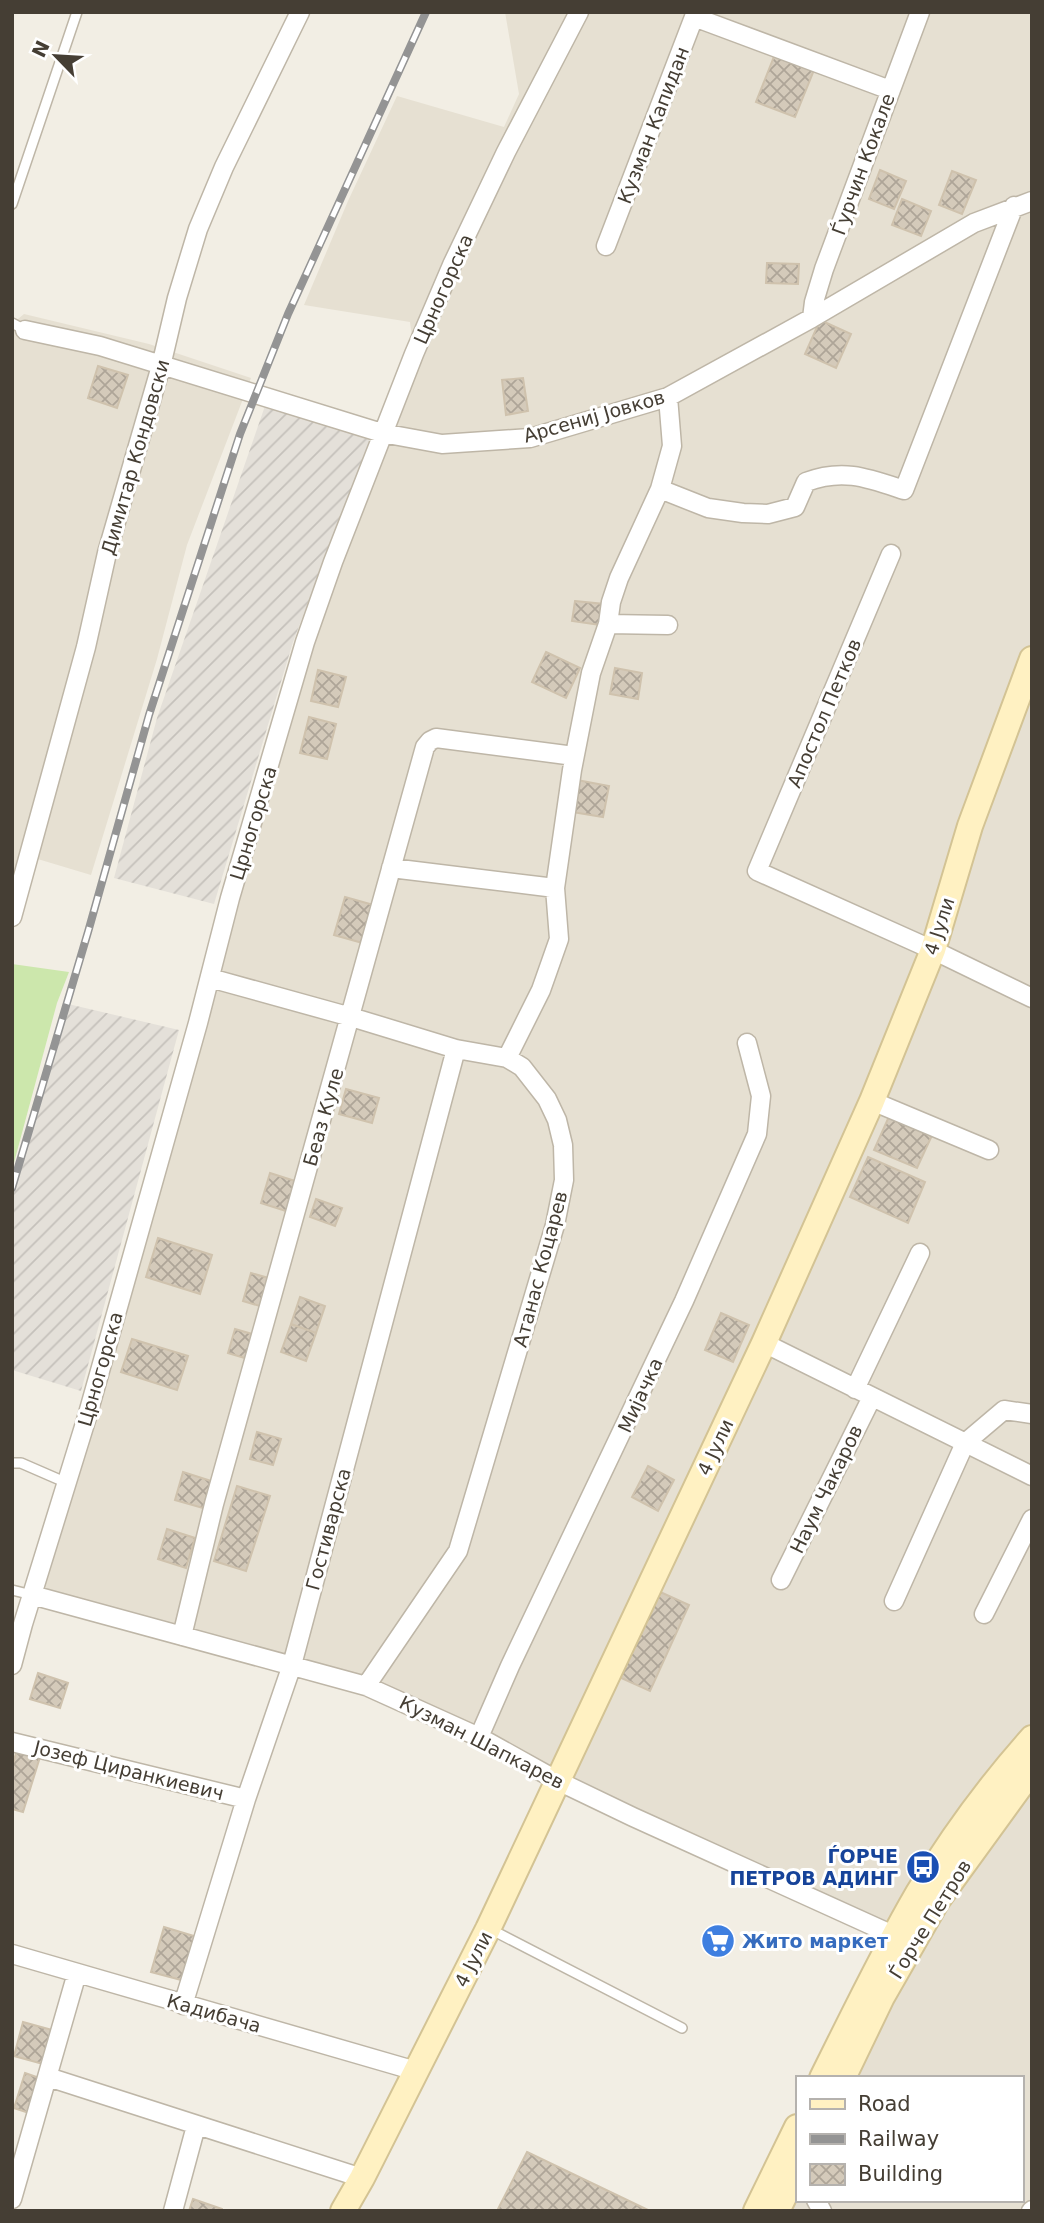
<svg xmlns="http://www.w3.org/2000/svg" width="1044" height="2223" viewBox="0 0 1044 2223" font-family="'DejaVu Sans',sans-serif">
<defs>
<pattern id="industrial-furrows" width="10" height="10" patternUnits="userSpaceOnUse" patternTransform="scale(1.75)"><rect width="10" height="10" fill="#e4e0d9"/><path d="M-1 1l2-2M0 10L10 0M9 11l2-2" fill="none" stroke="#c5c1bb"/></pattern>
<pattern id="building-cross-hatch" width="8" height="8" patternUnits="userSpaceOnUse" patternTransform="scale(1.75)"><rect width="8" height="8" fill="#d4caba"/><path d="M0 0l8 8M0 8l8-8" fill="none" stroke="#aea598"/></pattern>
</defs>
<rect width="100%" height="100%" fill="#f2eee4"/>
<path fill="#e6e0d2" d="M505 12H1032V2211H777L797 2170V2200H1021V2078H843L912 1944 425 1711 32 1595 276 745 414 354 410 322 304 305 348 201 397 96 504 127 519 94Z
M24 314 149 344 251 378 187 545 157 659 91 875 31 857 12 930V324Z"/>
<path fill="url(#industrial-furrows)" d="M266 403 370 440 293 642 214 904 114 878 157 718Z
M68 1004 179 1030 81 1391 12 1370V1200Z"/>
<path fill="#cce7ac" d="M12 964 69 972 57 1003 12 1170Z"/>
<path fill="url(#building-cross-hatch)" stroke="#cfc2ad" stroke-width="2" d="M775 54 814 70 795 117 756 102Z
M880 170 906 181 894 209 869 199Z
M952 171 976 180 962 214 939 205Z
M902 199 931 211 921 236 892 225Z
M767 263 799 264 798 284 766 283Z
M820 320 851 334 836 368 805 354Z
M98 366 128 375 117 408 88 398Z
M523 378 528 411 506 415 502 380Z
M575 601 604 604 601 625 572 621Z
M546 652 580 668 566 698 532 682Z
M615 668 642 673 638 699 610 694Z
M318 670 346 677 338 707 311 701Z
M309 717 336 724 327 759 300 753Z
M577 780 609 786 603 817 572 812Z
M345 897 377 906 366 944 334 935Z
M346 1089 379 1098 372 1123 339 1114Z
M891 1112 934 1131 917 1168 874 1150Z
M868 1157 925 1182 908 1223 850 1197Z
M270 1173 298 1182 289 1212 261 1203Z
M316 1199 342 1208 335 1226 310 1217Z
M158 1238 212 1255 200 1294 146 1277Z
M251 1273 272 1279 263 1307 243 1301Z
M300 1297 325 1306 316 1333 291 1324Z
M721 1313 749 1325 733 1362 705 1350Z
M291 1324 316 1333 306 1361 281 1352Z
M235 1329 256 1335 248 1359 228 1353Z
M132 1339 188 1356 177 1390 121 1372Z
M257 1432 281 1439 273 1465 250 1459Z
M648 1466 674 1480 658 1511 632 1497Z
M183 1472 211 1481 203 1508 175 1500Z
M237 1486 270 1496 246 1571 214 1561Z
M167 1529 195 1538 186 1568 158 1559Z
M658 1591 689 1605 650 1691 619 1677Z
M38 1673 68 1683 60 1708 30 1699Z
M17 1750 40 1757 23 1812 12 1809V1767Z
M164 1927 197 1937 185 1981 151 1972Z
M23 2022 52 2030 43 2064 14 2056Z
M25 2073 42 2079 32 2114 14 2108Z
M527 2152 650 2211H497Z
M193 2199 222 2209V2211H189Z"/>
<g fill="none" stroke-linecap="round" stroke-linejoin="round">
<g stroke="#beb6a7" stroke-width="12">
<path id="lane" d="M12 204 77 12
M12 323 25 330
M12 1463H21L67 1483
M12 1590 32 1595
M490 1929 682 2028"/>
</g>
<g stroke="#beb6a7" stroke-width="21">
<path id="street" d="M606 246 694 17 890 90
M812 318 814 302 824 269 920 12
M25 330 100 346 382 433 442 444 530 438 668 397 812 318 974 223 1032 201
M660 489 708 508 743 513 768 514 795 507 806 482C843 468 868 478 904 490L1014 206
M891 554 757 871 933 950 1032 998
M608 624 668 625
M391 868 555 888
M12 917 86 647 107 553 161 366 177 298 198 229 224 167 300 12
M210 978 351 1017 456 1049 507 1058 522 1067 547 1099 557 1120 563 1145 564 1180 555 1225 458 1551 366 1686
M507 1058 541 990 559 939 555 888 572 770 591 673 608 624 611 602 619 578 660 489 672 446 668 397
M872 1101 989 1150
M764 1343 1032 1476
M855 1389 920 1253
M781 1580 872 1397
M32 1595 366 1686 479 1737 558 1781 633 1817 904 1940
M894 1601 965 1443 1004 1410 1032 1414
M984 1614 1032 1519
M182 1636 214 1504 425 747 430 741 436 738 574 756
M12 1665 23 1624 87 1417 198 1023 230 898 305 642 333 562 414 354 452 265 506 152 579 12
M479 1737 510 1666 684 1301 757 1134 761 1096 747 1043
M12 1742 246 1799
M12 1954 416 2071
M183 2005 246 1799 292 1665 456 1049
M48 2077 362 2178
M12 2199 77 1973
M816 2200 822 2211
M173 2211 196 2126
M1031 2211 1032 2210"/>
</g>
<g stroke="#d3c394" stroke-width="28">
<path id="secondary" d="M822 2078C853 2016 883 1953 918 1893 950 1840 991 1784 1032 1738
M843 2078 882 1997 937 1901 1032 1770
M343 2211 362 2178 488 1929 764 1343 872 1101 933 950 970 826 1032 659
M756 2211 797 2127
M777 2211 797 2170"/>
</g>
<use href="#lane" stroke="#fff" stroke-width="9"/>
<use href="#street" stroke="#fff" stroke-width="18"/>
<use href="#secondary" stroke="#fff1c2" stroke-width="24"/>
<g stroke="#949494" stroke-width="8">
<path id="rail" d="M12 1188 88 932 149 715 240 434 288 314 426 12"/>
</g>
<use href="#rail" stroke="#fff" stroke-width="5" stroke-dasharray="16" stroke-linecap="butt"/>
</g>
<defs>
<g id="bus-disc" transform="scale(1.75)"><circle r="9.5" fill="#1a4fb4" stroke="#fff"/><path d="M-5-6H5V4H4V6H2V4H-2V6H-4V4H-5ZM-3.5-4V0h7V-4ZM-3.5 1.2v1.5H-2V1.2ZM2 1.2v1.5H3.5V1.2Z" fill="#fff"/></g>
<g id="supermarket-disc" transform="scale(1.75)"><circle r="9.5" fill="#3f7fe0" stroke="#fff"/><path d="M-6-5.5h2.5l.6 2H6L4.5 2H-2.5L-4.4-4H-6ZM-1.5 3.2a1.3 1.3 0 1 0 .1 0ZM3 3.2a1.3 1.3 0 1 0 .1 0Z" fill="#fff"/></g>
</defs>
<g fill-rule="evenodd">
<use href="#bus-disc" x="923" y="1867"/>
<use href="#supermarket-disc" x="718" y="1941"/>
</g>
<g text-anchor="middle" stroke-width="6" stroke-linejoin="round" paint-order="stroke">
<g font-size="19" fill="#453e34" stroke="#fff">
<text transform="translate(653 125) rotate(-69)" y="7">Кузман Капидан</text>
<text transform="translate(863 164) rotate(-70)" y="7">Ѓурчин Кокале</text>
<text transform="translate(443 289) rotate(-66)" y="7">Црногорска</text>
<text transform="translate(594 416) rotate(-16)" y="7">Арсениј Јовков</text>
<text transform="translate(135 457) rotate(-74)" y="7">Димитар Кондовски</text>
<text transform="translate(824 713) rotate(-67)" y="7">Апостол Петков</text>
<text transform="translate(253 823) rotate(-73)" y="7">Црногорска</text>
<text transform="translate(939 926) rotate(-72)" y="7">4 Јули</text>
<text transform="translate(323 1117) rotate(-74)" y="7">Беаз Куле</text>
<text transform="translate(540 1269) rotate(-75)" y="7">Атанас Коцарев</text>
<text transform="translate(100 1369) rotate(-74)" y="7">Црногорска</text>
<text transform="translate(640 1395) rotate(-65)" y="7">Мијачка</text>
<text transform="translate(715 1447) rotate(-65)" y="7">4 Јули</text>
<text transform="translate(826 1489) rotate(-64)" y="7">Наум Чакаров</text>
<text transform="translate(328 1529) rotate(-75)" y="7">Гостиварска</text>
<text transform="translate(482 1742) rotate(27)" y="7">Кузман Шапкарев</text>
<text transform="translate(129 1770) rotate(14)" y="7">Јозеф Циранкиевич</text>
<text transform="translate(930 1919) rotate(-58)" y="7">Ѓорче Петров</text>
<text transform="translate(473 1959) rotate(-63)" y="7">4 Јули</text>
<text transform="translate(214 2013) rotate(16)" y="7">Кадибача</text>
</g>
<g font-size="19" font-weight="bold" fill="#164399" stroke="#fff" text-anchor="end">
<text x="898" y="1863">ЃОРЧЕ<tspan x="898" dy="22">ПЕТРОВ АДИНГ</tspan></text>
</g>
<g font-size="19" font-weight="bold" fill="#366cbe" stroke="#fff" text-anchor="start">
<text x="742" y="1948">Жито маркет</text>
</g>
</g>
<rect width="1044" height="2223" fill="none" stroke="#453e34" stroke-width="28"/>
<rect x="796" y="2076" width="228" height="126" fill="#ffffff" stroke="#b5b2ae" stroke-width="2"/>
<rect x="810" y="2099" width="35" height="10" fill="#fff1c2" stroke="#b5b2ae" stroke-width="2"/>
<text x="858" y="2111" font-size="21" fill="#453e34">Road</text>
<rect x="810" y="2134" width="35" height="10" fill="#949494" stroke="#b5b2ae" stroke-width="2"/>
<text x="858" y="2146" font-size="21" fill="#453e34">Railway</text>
<rect x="810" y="2164" width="35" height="21" fill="url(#building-cross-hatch)" stroke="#b5b2ae" stroke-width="2"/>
<text x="858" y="2181" font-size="21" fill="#453e34">Building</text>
<g transform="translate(56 56) rotate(295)" stroke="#ffffff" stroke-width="5" paint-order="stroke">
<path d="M0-5L12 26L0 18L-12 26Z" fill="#453e34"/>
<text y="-10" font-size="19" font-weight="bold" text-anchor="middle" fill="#453e34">N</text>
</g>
</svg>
